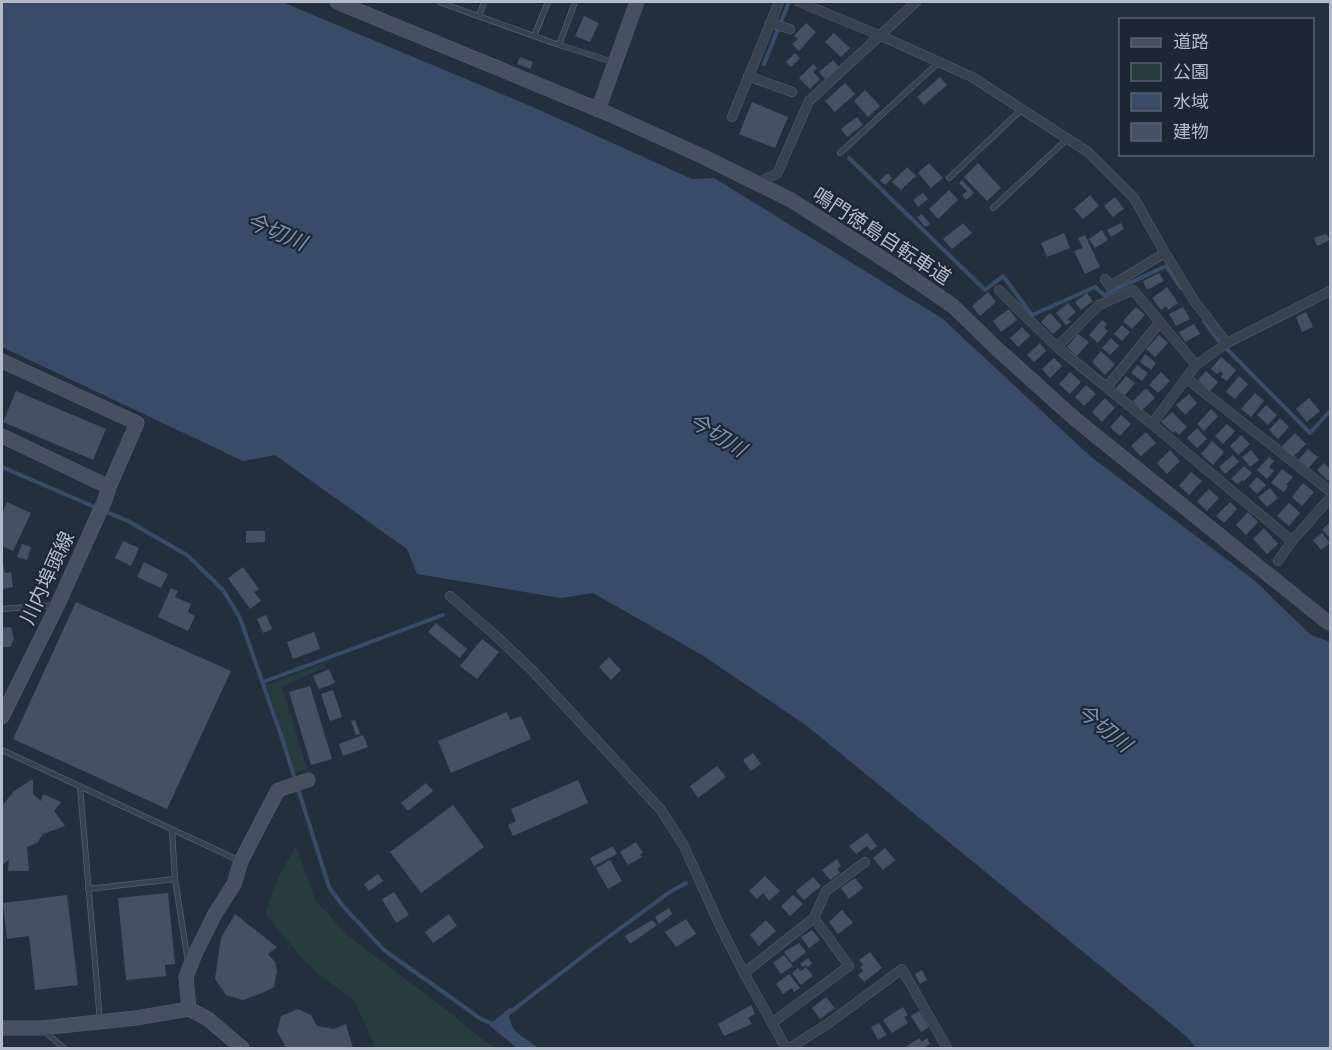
<svg xmlns="http://www.w3.org/2000/svg" width="1332" height="1050" viewBox="0 0 1332 1050" font-family="Montserrat,'Noto Sans JP',sans-serif">
<rect width="100%" height="100%" fill="#242f3e"/>
<path fill="#263c3f" d="M324 663 325 667 282 687 307 769 295 771 267 685Z
M296 846 315 900 347 935 445 1009 494 1048H376L355 1002 309 966 265 914 278 878Z"/>
<path fill="#394c67" d="M2 2H282L535 108 692 179 714 178 943 319 1090 456 1254 580 1311 635 1330 642V1048H1196L1186 1036 807 726 702 655 593 593 561 598 417 574 407 549 275 455 243 461 2 347Z
M511 1007 512 1012 509 1015C511 1035 525 1036 538 1048H517L489 1025Z"/>
<g fill="none" stroke-linecap="round" stroke-linejoin="round">
<path stroke="#394c67" stroke-width="4" d="M764 64 789 2
M849 158 985 290 1003 276 1032 315 1095 287 1104 295 1166 266 1181 288
M1204 321 1218 340 1310 433 1330 411
M2 467 97 508
M104 511 128 521 187 555 223 590 240 618 283 741 329 887 342 905 384 950 481 1019 493 1024
M263 682 443 615
M508 1014 596 946 670 892 686 883"/>
</g>
<path fill="#455162" d="M584 16 599 23 590 42 575 36Z
M806 23 816 32 799 51 792 44 798 39 794 36Z
M834 33 850 48 841 57 825 42Z
M795 53 800 58 791 67 786 62Z
M520 57 533 62 530 69 517 64Z
M833 60 839 67 825 79 819 72Z
M813 64 817 68 813 72 820 79 810 89 799 78Z
M940 77 947 85 924 105 917 97Z
M845 83 855 94 835 112 825 101Z
M865 90 880 106 868 117 854 101Z
M752 102 788 117 775 148 739 134Z
M857 117 863 125 847 137 841 129Z
M929 163 943 178 931 188 918 173Z
M978 163 1001 188 987 201 964 177Z
M907 167 916 176 901 190 892 182Z
M888 173 892 178 885 185 880 180Z
M962 180 974 193 966 200 962 195 967 191 959 183Z
M949 190 958 200 938 219 929 209Z
M923 193 928 199 918 207 913 200Z
M1090 195 1099 206 1083 219 1074 209Z
M1115 197 1124 209 1113 217 1104 206Z
M922 214 930 224 925 227 917 217Z
M963 223 972 233 952 249 943 239Z
M1121 223 1124 229 1111 237 1107 230Z
M1102 230 1108 240 1095 248 1089 239Z
M1064 233 1070 248 1047 257 1041 243Z
M1326 234 1330 240 1317 246 1314 238Z
M1085 235 1100 267 1085 274 1074 251 1083 248 1078 238Z
M1159 273 1164 281 1147 290 1143 281Z
M1167 287 1178 303 1168 310 1166 306 1161 310 1152 298Z
M988 292 996 302 980 316 972 306Z
M1087 293 1093 301 1081 310 1075 302Z
M1068 303 1076 312 1068 319 1071 322 1066 325 1056 313Z
M1136 307 1145 315 1132 329 1123 321Z
M1183 307 1190 319 1176 326 1169 314Z
M1009 309 1017 320 1001 332 993 321Z
M1306 312 1313 327 1302 332 1296 317Z
M1050 313 1062 326 1053 334 1041 322Z
M1102 320 1107 324 1104 328 1108 331 1098 343 1089 335Z
M1194 324 1200 334 1185 342 1179 332Z
M1122 325 1130 332 1122 341 1114 334Z
M1022 327 1030 336 1018 347 1010 338Z
M1078 334 1089 342 1077 356 1067 347Z
M1159 335 1168 343 1155 357 1146 349Z
M1111 338 1119 346 1110 355 1102 348Z
M1040 343 1046 351 1034 362 1027 355Z
M1101 351 1115 364 1105 375 1092 362Z
M1145 354 1156 363 1151 370 1140 362Z
M1221 357 1236 370 1227 381 1221 377 1223 374 1220 371 1217 374 1211 369Z
M1054 358 1062 366 1050 378 1042 369Z
M1137 365 1148 373 1142 381 1131 373Z
M1206 371 1218 382 1210 391 1198 380Z
M1070 372 1081 382 1070 394 1059 384Z
M1161 372 1170 381 1158 393 1149 385Z
M1126 376 1135 383 1125 395 1116 388Z
M1239 376 1248 384 1235 399 1226 392Z
M1086 385 1096 394 1084 406 1075 397Z
M1146 388 1155 398 1142 410 1133 401Z
M16 391 106 429 93 460 3 422Z
M1255 393 1264 401 1251 417 1241 409Z
M1189 394 1197 403 1185 415 1176 405Z
M1105 398 1115 408 1102 422 1092 412Z
M1309 398 1320 411 1307 422 1296 409Z
M1266 405 1277 415 1268 425 1257 415Z
M1211 409 1218 416 1204 431 1197 424Z
M1172 412 1187 427 1179 435 1175 431 1173 433 1161 422Z
M1121 415 1131 424 1120 436 1110 427Z
M1280 418 1289 427 1278 439 1269 430Z
M1227 424 1235 431 1223 444 1215 436Z
M1197 428 1207 439 1197 448 1187 438Z
M1146 432 1156 443 1141 456 1131 446Z
M1295 433 1306 444 1293 457 1282 446Z
M1241 435 1250 444 1238 455 1230 446Z
M1212 441 1224 452 1213 465 1201 454Z
M1308 449 1318 457 1309 468 1298 460Z
M1170 450 1180 461 1167 474 1157 463Z
M1251 450 1259 460 1250 467 1242 457Z
M1233 455 1239 462 1225 474 1219 467Z
M1269 457 1274 461 1269 467 1274 471 1267 479 1257 470Z
M1324 463 1330 469V478L1328 481 1317 470Z
M1244 466 1252 473 1244 481 1242 480 1238 484 1231 479Z
M1282 469 1293 477 1286 485 1288 486 1284 492 1271 483Z
M1191 472 1202 481 1189 495 1179 486Z
M1257 477 1266 485 1257 494 1249 486Z
M1303 483 1314 492 1302 506 1292 497Z
M1270 488 1278 498 1267 507 1258 497Z
M1209 489 1219 498 1207 511 1197 501Z
M7 502 31 513 13 551 2 546V514Z
M1230 502 1237 509 1224 523 1216 516Z
M1289 503 1300 513 1289 526 1277 516Z
M1248 512 1258 522 1246 535 1236 525Z
M1330 522V538L1322 530Z
M1264 528 1278 544 1267 554 1253 539Z
M246 531H265V542L246 543Z
M1322 533 1330 543 1321 550 1313 540Z
M123 541 139 548 131 566 115 558Z
M22 544 31 547 27 560 17 557Z
M144 562 168 574 161 588 137 577Z
M2 563H3L5 573 11 572 13 587 2 589Z
M243 567 259 589 254 592 261 601 250 609 228 578Z
M171 588 178 591 175 597 191 604 188 612 195 616 188 631 158 617Z
M76 602 231 671 167 809 13 739Z
M266 615 272 629 263 633 257 619Z
M436 623 467 649 460 658 428 632Z
M11 627 14 639 10 647H2V628Z
M314 632 320 649 293 659 287 642Z
M482 639 499 652 477 679 460 666Z
M609 657 621 670 611 680 599 667Z
M329 669 335 683 319 689 313 676Z
M310 686 332 759 311 765 289 692Z
M333 690 342 717 330 721 321 694Z
M507 712 510 720 521 716 531 739 451 773 438 741Z
M355 720 360 734 356 735 351 721Z
M363 735 368 747 343 756 339 744Z
M753 753 761 764 751 771 743 760Z
M717 766 726 777 698 798 690 786Z
M33 779V794L41 801 43 794 61 802 54 811 65 826 43 834 37 843 27 847 29 871H8L9 859 2 866V806L14 791Z
M578 780 588 803 513 836 508 825 516 821 511 809Z
M426 783 433 791 408 811 401 803Z
M453 805 484 847 421 893 390 852Z
M867 833 877 846 871 851 867 846 856 854 849 846Z
M636 842 643 853 640 854 642 857 628 865 620 852Z
M613 846 617 854 594 866 590 858Z
M885 848 895 860 883 870 873 858Z
M837 859 841 866 837 869 840 873 830 880 822 870Z
M610 860 622 881 608 889 596 868Z
M378 874 383 881 369 891 364 884Z
M765 876 780 891 769 901 763 893 757 899 749 891Z
M813 877 821 886 804 900 796 891Z
M855 878 863 888 849 899 841 888Z
M394 892 409 915 396 923 382 899Z
M168 893 175 964 165 965 166 976 126 980 118 898Z
M67 895 78 985 35 990 29 936 7 939 3 903Z
M793 895 803 904 790 916 781 906Z
M669 908 672 914 659 924 655 917Z
M842 910 853 923 838 934 829 922Z
M235 914 277 947 268 954 275 962 277 971 274 987 262 993 243 1000 226 995 215 979 221 938Z
M449 914 457 926 433 943 425 932Z
M686 919 696 934 676 947 665 932Z
M652 920 657 925 630 944 625 936Z
M766 920 776 931 759 946 750 935Z
M812 930 820 940 809 948 801 937Z
M799 943 806 952 792 963 784 952Z
M870 952 882 968 864 982 858 975 863 971 860 967 863 965 859 960Z
M784 955 793 966 781 974 773 963Z
M808 958 812 963 808 967 806 965 803 967 800 964Z
M806 967 813 976 801 985 792 973 798 968 801 971Z
M922 970 927 980 920 984 915 974Z
M789 974 800 988 794 992 792 988 783 994 776 984Z
M826 997 835 1008 820 1019 812 1008Z
M751 1005 755 1014 748 1018 752 1024 724 1036 718 1024Z
M903 1007 908 1015 904 1017 908 1023 892 1033 883 1020Z
M298 1009 311 1015 317 1026 334 1029 346 1024 353 1048H282L285 1045 277 1032 281 1016Z
M919 1011 929 1027 921 1032 911 1016Z
M879 1023 887 1035 878 1040 871 1027Z
M919 1038 922 1042 927 1038 930 1044 923 1048H907L906 1047Z"/>
<g fill="none" stroke-linecap="round" stroke-linejoin="round">
<g stroke="#565f6c" stroke-width="6">
<path id="lane" d="M439 2 559 45 613 62
M479 16 484 2
M534 36 548 2
M559 45 575 2
M840 153 939 62
M949 178 1021 110
M993 208 1067 139
M2 609 55 605
M2 750 238 860
M80 787 100 1021
M175 879 188 962
M88 889 175 879 172 830
M43 1030 64 1048"/>
</g>
<g stroke="#565f6c" stroke-width="10">
<path id="street" d="M799 2 879 35 972 77 1088 152 1134 198 1165 253 1195 302 1227 343
M770 23 790 29
M748 76 792 92
M732 117 779 2
M756 183 777 174 809 101 916 2
M1105 279 1110 286 1165 253
M999 290 1057 347 1152 424
M1330 291 1227 343 1196 365 1152 424 1292 541 1330 498
M1057 347 1099 305 1133 290 1196 365
M1186 378 1330 491
M1107 387 1160 322
M1278 561 1292 541
M450 596 496 636 532 670 661 810 684 846 720 926 744 973 786 1048
M744 973 814 918 826 891 865 862
M772 1023 849 966 814 918
M790 1048 829 1023 902 969 947 1048"/>
</g>
<g stroke="#565f6c" stroke-width="15">
<path id="secondary" d="M337 2 609 114 704 157 791 200 899 269 953 306 995 347 1075 419 1326 621 1330 623
M598 110 637 2
M2 361 137 423 109 487 105 500 58 604 2 717
M2 436 109 487
M189 1009 186 977 195 954 215 914 234 884 241 861 278 790 308 780
M2 1028H41L136 1018 189 1009 208 1019 242 1048"/>
</g>
<use href="#lane" stroke="#38414e" stroke-width="4.5"/>
<use href="#street" stroke="#38414e" stroke-width="9"/>
<use href="#secondary" stroke="#465061" stroke-width="14"/>
</g>
<g text-anchor="middle" stroke-width="4.5" stroke-linejoin="round" paint-order="stroke">
<g font-size="20" fill="#b4bcc9" stroke="#1d2633">
<text transform="translate(882 236) rotate(33)" y="7">鳴門徳島自転車道</text>
<text transform="translate(47 578) rotate(-65)" y="7">川内埠頭線</text>
</g>
<g font-size="21" font-style="italic" fill="#7c92b1" stroke="#1d2633">
<text transform="translate(276 232) rotate(23)" y="7">今切川</text>
<text transform="translate(717 435) rotate(32)" y="7">今切川</text>
<text transform="translate(1104 728) rotate(39)" y="7">今切川</text>
</g>
</g>
<rect width="1332" height="1050" fill="none" stroke="#b4bcc9" stroke-width="6"/>
<rect x="1119" y="18" width="195" height="138" fill="#1d2633" stroke="#59626f" stroke-width="1.5"/>
<rect x="1131" y="38" width="30" height="9" fill="#465061" stroke="#59626f" stroke-width="1.5"/>
<text x="1173" y="48" font-size="18" fill="#b4bcc9">道路</text>
<rect x="1131" y="63" width="30" height="18" fill="#263c3f" stroke="#59626f" stroke-width="1.5"/>
<text x="1173" y="78" font-size="18" fill="#b4bcc9">公園</text>
<rect x="1131" y="93" width="30" height="18" fill="#394c67" stroke="#59626f" stroke-width="1.5"/>
<text x="1173" y="108" font-size="18" fill="#b4bcc9">水域</text>
<rect x="1131" y="123" width="30" height="18" fill="#455162" stroke="#59626f" stroke-width="1.5"/>
<text x="1173" y="138" font-size="18" fill="#b4bcc9">建物</text>
</svg>
